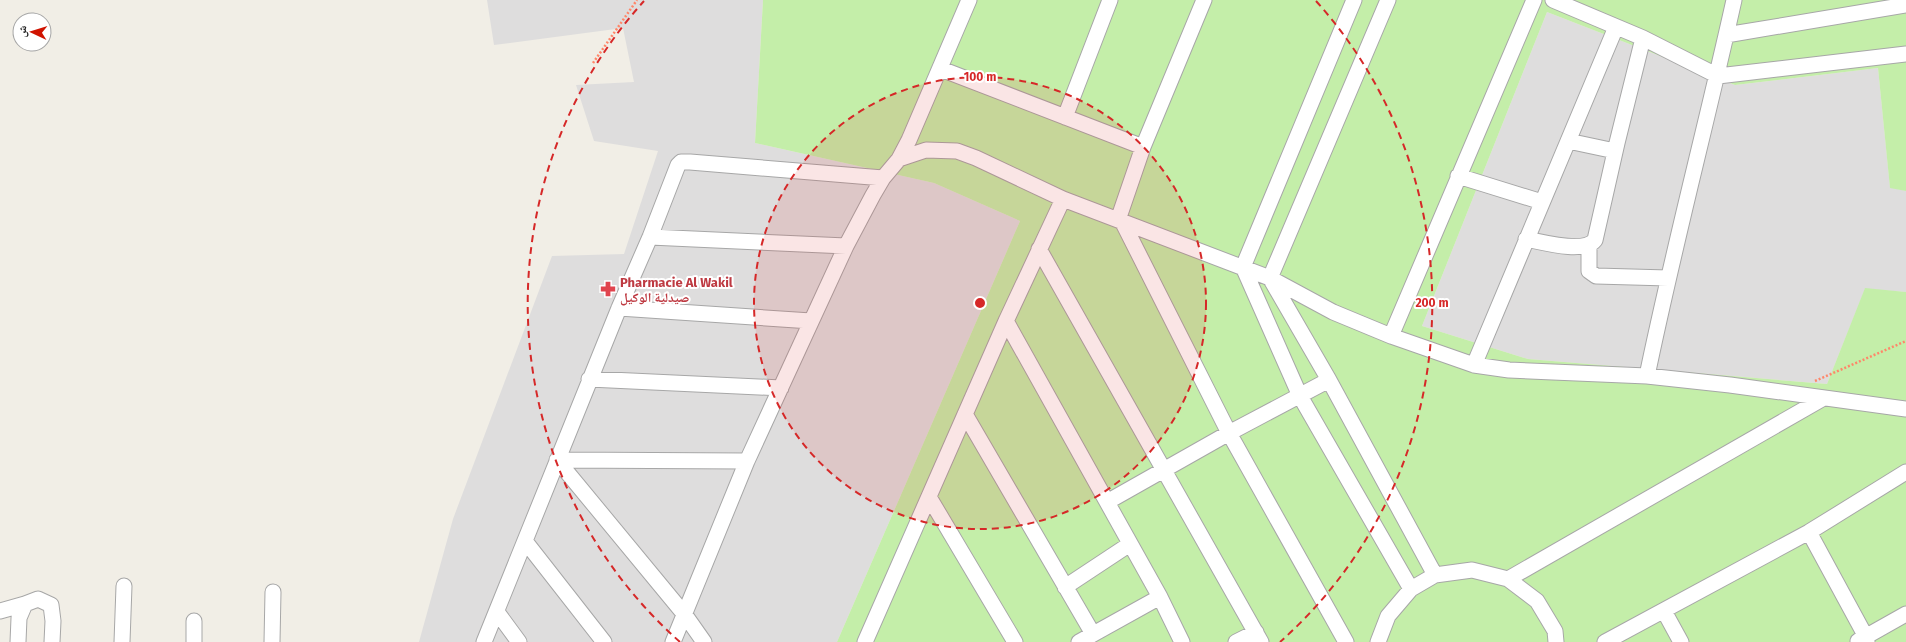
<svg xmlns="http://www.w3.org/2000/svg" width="1906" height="642" viewBox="0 0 1906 642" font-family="'Fira Sans','Noto Naskh Arabic',sans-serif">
<rect width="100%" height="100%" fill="#f1eee6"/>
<path fill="#dedddd" d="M487 0H763L755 143 934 183 1020 221 837 642H419L453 519 552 256 624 254 658 151 594 141 576 85 634 82 623 28 494 45Z
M1547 12 1735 85 1878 68 1890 187 1906 191V292L1865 289 1827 384 1528 359 1422 326Z"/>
<path fill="#c4eea9" d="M763 0H1906V191L1890 188 1878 68 1735 85 1547 12 1422 326 1528 359 1827 384 1865 288 1906 292V642H837L1020 221 934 183 755 143Z"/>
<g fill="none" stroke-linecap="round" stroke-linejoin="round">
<g stroke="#a7a7a7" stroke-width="17">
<path id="street" d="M1354 0 1243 267 1300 396 1411 589
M1388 0 1270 278 1329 380 1435 575
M1553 0 1643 38 1718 76 1906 54
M1726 35 1906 5
M941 69 1143 147
M1065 117 1110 0
M1568 141 1615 151
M899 159 926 150 957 151 976 158 1063 199 1270 278 1333 312 1391 336 1474 365 1509 370 1553 372 1647 376 1730 385 1906 409
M1458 176 1542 202
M1118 220 1143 147 1204 0
M1122 221 1229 433 1346 642
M650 237 846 246
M1526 239C1542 242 1584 254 1595 240L1617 143 1643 38
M1589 246V271L1596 276 1668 278
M1039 249 1261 642
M619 308 811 321
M1006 321 1160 597 1182 642
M1391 336 1534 0
M1474 365 1616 27
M1647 376C1673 250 1706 126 1734 0
M589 379 781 388
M965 414 1093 634
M929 497 1015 642
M1107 502 1229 433 1329 380
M1809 532 1866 637 1867 642
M525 541 604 642
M1508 579 1822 399
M1065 587 1130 544
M0 611 25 604
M1664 611 1681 642
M497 612 519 642
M1858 641 1906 614
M18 642 19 618 25 604 38 599 51 605 53 621 52 642
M122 642 124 586
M194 642V621
M272 642 273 592
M484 642 619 308 650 237 678 165 681 162H690L883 178
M673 642 747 461 846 246 873 195 883 178 899 159 909 140 969 0
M704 642 685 615 557 460 747 461
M865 642 1006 321 1063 199
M1079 642 1160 597
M1236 642 1256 632
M1378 642 1388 616 1411 589 1435 575 1472 570 1508 579 1537 601 1555 631 1556 642
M1605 642 1809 532 1906 472"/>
</g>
<path stroke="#ff8669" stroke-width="2.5" stroke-dasharray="2 2" stroke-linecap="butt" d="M593 63 637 0
M1815 381 1906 341"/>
<use href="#street" stroke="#fff" stroke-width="15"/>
</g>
<circle cx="980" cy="303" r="226" fill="#d62828" fill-opacity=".12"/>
<g fill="none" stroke="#d62828" stroke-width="2" stroke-dasharray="7 5">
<circle cx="980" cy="303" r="226"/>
<path d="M680 642A452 452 0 0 1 644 1M1316 1A452 452 0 0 1 1280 642"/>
</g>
<defs>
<g id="pharmacy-bare" transform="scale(1.2)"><path d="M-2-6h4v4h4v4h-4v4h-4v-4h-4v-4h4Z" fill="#e0444e" stroke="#fff" stroke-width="2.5" paint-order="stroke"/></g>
</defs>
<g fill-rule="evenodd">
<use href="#pharmacy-bare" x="608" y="289"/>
</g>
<g text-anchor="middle" stroke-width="4" stroke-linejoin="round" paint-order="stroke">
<g font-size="13" font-weight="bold" fill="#be3a42" stroke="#fff" text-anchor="start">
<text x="620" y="287">Pharmacie Al Wakil<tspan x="620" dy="15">صيدلية الوكيل</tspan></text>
</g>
</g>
<circle cx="980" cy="303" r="6" fill="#d62828" stroke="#fff" stroke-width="2"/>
<g font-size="12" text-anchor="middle" font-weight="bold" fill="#d62828" stroke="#fff" stroke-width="4" stroke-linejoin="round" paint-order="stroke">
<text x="980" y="81">100 m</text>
<text x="1432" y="307">200 m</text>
</g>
<g transform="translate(32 32) rotate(274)"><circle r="19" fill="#ffffff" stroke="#a6a6a6"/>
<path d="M0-3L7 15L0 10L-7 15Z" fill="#d01300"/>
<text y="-6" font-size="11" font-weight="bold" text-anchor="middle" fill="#202020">ش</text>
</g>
</svg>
